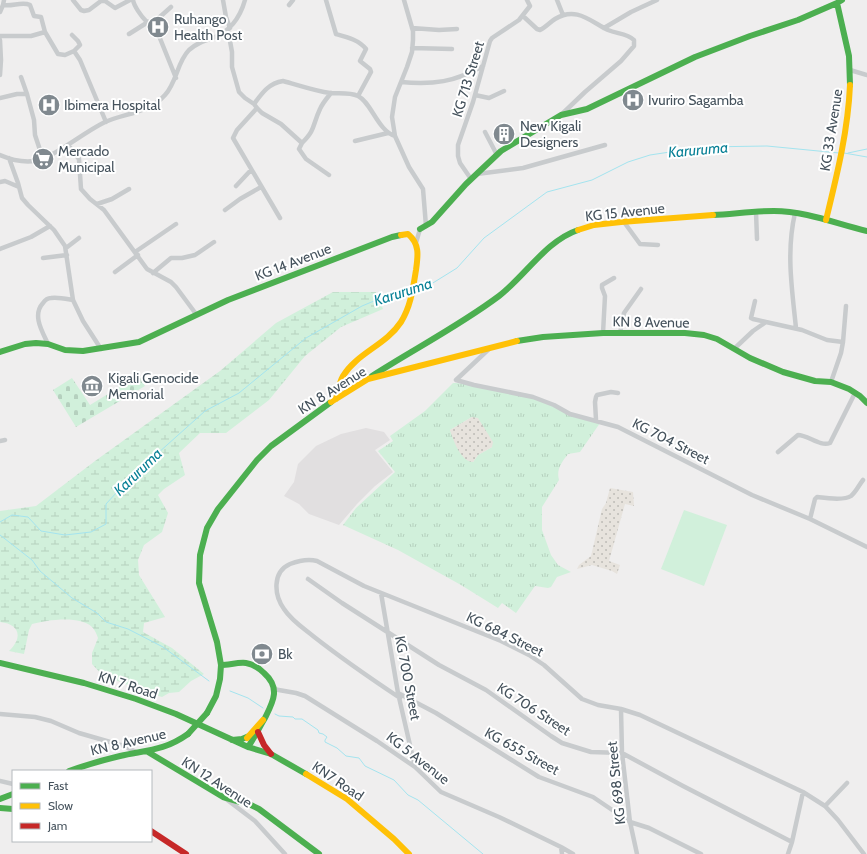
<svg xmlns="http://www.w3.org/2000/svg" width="867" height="854" viewBox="0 0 867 854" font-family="Cabin,sans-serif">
<defs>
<pattern id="grass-tufts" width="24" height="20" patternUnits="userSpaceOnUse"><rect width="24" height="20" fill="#d1f0db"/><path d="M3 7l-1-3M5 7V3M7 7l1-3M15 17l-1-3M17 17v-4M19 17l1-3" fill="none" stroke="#b5d0be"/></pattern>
<pattern id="wetland-marsh" width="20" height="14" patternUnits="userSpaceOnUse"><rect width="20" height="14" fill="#d1f0db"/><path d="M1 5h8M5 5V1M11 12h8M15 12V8" fill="none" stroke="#b5d0be"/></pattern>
<pattern id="sand-dots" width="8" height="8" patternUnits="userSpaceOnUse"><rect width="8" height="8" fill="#e7e3dd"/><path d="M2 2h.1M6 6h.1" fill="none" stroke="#bdbbb6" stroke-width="1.8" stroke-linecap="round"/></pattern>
<pattern id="cemetery-stones" width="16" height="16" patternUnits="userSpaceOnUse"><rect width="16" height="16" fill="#d1f0db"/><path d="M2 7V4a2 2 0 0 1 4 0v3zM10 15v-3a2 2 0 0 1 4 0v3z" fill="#b5d0be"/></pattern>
</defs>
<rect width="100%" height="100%" fill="#efeeee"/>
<path fill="#e1dfe0" d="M366 428 384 432 390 440 375 450 393 472 375 486 357 504 339 525 309 514 299 504 284 496 294 482 298 464 316 446 341 434Z"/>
<path fill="url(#grass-tufts)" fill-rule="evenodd" d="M453 383H457L528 394 572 415 600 423 580 452 568 454C562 462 556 469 559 480L542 507V530L551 555 558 565 571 572 557 577 551 587 548 588 535 586 516 613 502 603 498 608 461 585 398 550 343 525 356 508 395 472 378 451 393 441 390 436 425 411ZM472 417 492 447 478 455 473 462 450 430Z"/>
<path fill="url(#wetland-marsh)" d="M333 292H376L383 309 341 327 305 356 269 400 226 433H200L179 453 185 475 164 489 158 495 168 513 162 532 144 545 138 560 139 575 165 617 144 623 143 632 172 648 204 674 191 681 179 692 169 693 162 697 145 692 118 681 106 679 92 664V653L98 638C97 635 95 630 92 627 80 615 47 620 32 624L29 630 24 654 9 651C23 638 20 624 0 622V511L36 506 95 461 220 371 276 323Z"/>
<path fill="url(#sand-dots)" d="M472 417 478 418 493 442 492 447 478 455 473 462C461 462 453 440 450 430Z
M610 488 633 492 634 506 625 504 609 561 620 565 617 574 612 571 592 565 577 569 579 565 591 556 602 509 606 503Z"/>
<path fill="url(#cemetery-stones)" d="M139 375 145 386 76 427 53 390 72 378 90 405Z"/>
<path fill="#d1f0db" d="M684 510 727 525 704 586 661 569Z"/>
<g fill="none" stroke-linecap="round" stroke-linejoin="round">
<path stroke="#a4e4ef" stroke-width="1" d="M844 153 867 157
M848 153 867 149
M416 288 428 286 457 268 484 238 547 192 592 180 628 162 650 155 703 147 767 146 839 153
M0 522 12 515 28 517 41 531 65 535 91 532 106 524V504L129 479 205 411 239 393 306 338 362 306 393 293 410 289
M0 535 32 560 40 571 72 598 97 613 106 622 128 629 163 647 209 681
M230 691 248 698 263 708
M275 714 279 716 293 717 295 719H302L318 730 319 733 323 734 327 737 325 740V742L337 748 346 756 359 758 365 766 394 780 408 795 418 800 483 854"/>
<path stroke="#c8cbcd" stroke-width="4.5" d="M4 0 3 5C12 7 22 1 30 5L34 16 41 17 45 32 58 54 65 55 74 51 80 60 106 122
M73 0 81 10 84 11 89 10 101 1H105L115 8 130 0
M133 0C134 6 141 16 146 21 150 23 152 22 155 26L176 78
M223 0 226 17 230 28
M326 0 336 34C347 37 359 40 366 49L360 61 370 69 371 72 358 96
M404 0 413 31V40L412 52 407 67 395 97 392 117 395 136 409 167 423 189 426 226
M557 0 563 15
M289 5 293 0
M0 12 3 5
M523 16 537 29 540 30C546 27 550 22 555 19 576 6 590 21 608 30 617 34 627 33 634 40V46L621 61 585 92 562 114
M153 23 171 7
M412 28 439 30 457 29
M604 28 631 12 657 0
M228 30 232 52V67L239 92 245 98 254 104 257 108 262 113 281 124 302 143 299 149 306 159 329 175
M129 34 148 22
M72 35 78 41 80 45 74 51
M0 36H31L45 32
M0 40 1 60 0 75
M412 48 452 49
M850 70 867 75
M21 77 27 94
M401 82C433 85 455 82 483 66
M475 95 489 98 504 91
M0 98 17 94H27L34 120 35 135 43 159
M254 104C262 93 269 83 283 81 298 85 315 91 330 93 339 94 349 92 358 96 371 102 378 131 395 136
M257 108 237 130 233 138 280 218
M485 132 497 155
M355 141 388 133
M302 143C316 129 312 126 320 109 322 104 327 98 331 93
M68 145 79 159 81 189 90 199 104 210 147 269 171 282 176 287 196 314
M0 155C14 161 28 164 43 159 65 149 83 133 105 122 126 113 149 113 165 95 177 82 177 62 189 50 197 43 204 41 213 38 231 31 240 18 245 0
M9 158 18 183 22 198 28 205 54 230 65 246 73 300 83 321 101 349
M477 174 523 168 605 145
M471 179 460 163 458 156V145L473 102 490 41 492 38 519 20 530 6 527 0
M0 182 5 181 19 187
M236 186 251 170
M97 204 112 199 129 189
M225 210 240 199 261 187
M756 212 757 239
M795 213C786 252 792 289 796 328
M624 222 640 244 658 245
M416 243 420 229
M66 248 79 238
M0 249 31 237 50 226
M135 252 176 224
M43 258 67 255
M115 272 138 255
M153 273 171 258H182L195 255 214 242
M755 301 751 318 753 319 766 322
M603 333 605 296 602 288V285L614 278
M620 333 624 313 641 289
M48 344C42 331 32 315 43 303 45 300 48 298 51 298 58 297 67 299 73 300
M490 348 456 380 474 385 533 397 554 405 570 414 618 427 752 495 810 519 867 547
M735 348 753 331 766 322 802 330 827 340 843 342
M831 382 841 353 843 342 846 306
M596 420 595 402 596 397 597 395 611 392 618 393
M0 441 5 440
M778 452 798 435C808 435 820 447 830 443L855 393
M810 519 815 499 817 497C825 498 844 501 851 496 856 492 859 485 863 480
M308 579 342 603 439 665 486 690 551 736 562 743 591 752 622 753 683 786 792 842 788 854
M381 593 398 693 415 767
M273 689 296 693 305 696 377 741 415 767 441 792 499 817 561 847 573 854
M398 693 436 713 539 777 593 797 630 822 649 828 701 854
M400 698C370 678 341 658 313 636 303 628 291 620 284 609 274 595 272 572 290 564 298 561 309 559 317 561L364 586 501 641 529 655 544 665 582 699 598 705 621 709 640 715 803 792 825 806 838 820 864 854
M621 709 622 753 630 822 637 854
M0 714 35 717 51 721 79 733 124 746 138 753
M0 781 13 784
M226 799 255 821 285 854
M825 806 847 783
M792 842 803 792
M561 847 562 854"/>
<path stroke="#4caf50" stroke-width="6" d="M842 0 837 3 849 56 850 85
M713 215C733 214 754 211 774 211 806 211 837 224 867 231
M420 229 432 222 466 184 501 151 561 115 587 109 695 57 750 36 798 20 837 3
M517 341 543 337 603 333H685L704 335 717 339 750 358 783 372 815 381 831 382 849 389 860 396 867 403
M0 352 25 344 36 343 48 344 65 350 83 351 139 342 228 300 392 237 401 235
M372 376C414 349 459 326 499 296 526 275 546 241 578 230
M0 663 84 683 136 699 176 714 248 747 271 754 306 774
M221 665C229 665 238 662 246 663 253 664 259 668 264 673 281 688 273 702 265 718 259 728 255 737 248 747
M207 713 216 696 220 679 221 665 217 642 199 583 200 555 207 528 218 509 257 460 271 446 331 402
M232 740 242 739 249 736
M148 752 223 797 251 805 259 809 319 854
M69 771C86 765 103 760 120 756 147 750 164 751 188 734
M0 799 13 794
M0 808 13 809"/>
<path stroke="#ffc107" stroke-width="6" d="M826 220C837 175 848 131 850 85
M578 230 594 225 621 222 713 215
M336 399C338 391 339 383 343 376 357 353 386 345 401 322 411 306 413 288 416 270 418 256 420 244 408 234L401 235
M331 402 368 379 517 341
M247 738 263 720
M306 774 347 799 394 839 409 854"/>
<path stroke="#c62828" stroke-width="6" d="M258 732 264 745 271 754
M151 831 186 854"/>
<path stroke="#4caf50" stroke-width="6" d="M188 734 207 713"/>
</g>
<defs>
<g id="hospital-disc" transform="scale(1.15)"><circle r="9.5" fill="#80898f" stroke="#fff"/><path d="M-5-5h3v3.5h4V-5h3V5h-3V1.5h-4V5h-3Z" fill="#fff"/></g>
<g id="building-disc" transform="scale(1.15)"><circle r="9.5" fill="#80898f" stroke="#fff"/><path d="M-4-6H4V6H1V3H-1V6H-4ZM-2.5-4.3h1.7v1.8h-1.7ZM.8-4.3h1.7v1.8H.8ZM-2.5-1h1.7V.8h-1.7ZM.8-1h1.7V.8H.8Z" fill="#fff"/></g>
<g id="supermarket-disc" transform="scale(1.15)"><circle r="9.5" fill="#80898f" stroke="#fff"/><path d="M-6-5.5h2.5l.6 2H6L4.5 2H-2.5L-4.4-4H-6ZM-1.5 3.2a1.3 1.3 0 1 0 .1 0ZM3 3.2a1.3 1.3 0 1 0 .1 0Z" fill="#fff"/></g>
<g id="museum-disc" transform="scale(1.15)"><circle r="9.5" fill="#80898f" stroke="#fff"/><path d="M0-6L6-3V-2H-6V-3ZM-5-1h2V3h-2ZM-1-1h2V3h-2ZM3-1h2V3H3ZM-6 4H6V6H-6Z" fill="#fff"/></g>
<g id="bank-disc" transform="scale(1.15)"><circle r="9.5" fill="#80898f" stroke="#fff"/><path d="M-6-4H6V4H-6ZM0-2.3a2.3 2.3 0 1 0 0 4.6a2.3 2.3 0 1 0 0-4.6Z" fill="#fff"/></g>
</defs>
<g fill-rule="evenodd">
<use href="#hospital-disc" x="158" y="27"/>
<use href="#hospital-disc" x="633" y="100"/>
<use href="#hospital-disc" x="49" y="105"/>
<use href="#building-disc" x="504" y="134"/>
<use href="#supermarket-disc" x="43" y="159"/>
<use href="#museum-disc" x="92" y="386"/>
<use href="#bank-disc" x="262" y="654"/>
</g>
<g text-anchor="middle" stroke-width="4" stroke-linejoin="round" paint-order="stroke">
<g font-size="14" fill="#45525c" stroke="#fff" text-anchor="start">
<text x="174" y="24">Ruhango<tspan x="174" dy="16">Health Post</tspan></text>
<text x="648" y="105">Ivuriro Sagamba</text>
<text x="64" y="110">Ibimera Hospital</text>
<text x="520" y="131">New Kigali<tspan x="520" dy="16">Designers</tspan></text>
<text x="58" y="156">Mercado<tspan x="58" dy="16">Municipal</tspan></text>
<text x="108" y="383">Kigali Genocide<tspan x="108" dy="16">Memorial</tspan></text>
<text x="278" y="659">Bk</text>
</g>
<g font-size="14" fill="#45525c" stroke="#fff">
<text transform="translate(468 79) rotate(-73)" y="5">KG 713 Street</text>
<text transform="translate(831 130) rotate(-81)" y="5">KG 33 Avenue</text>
<text transform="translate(625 212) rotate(-6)" y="5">KG 15 Avenue</text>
<text transform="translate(293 262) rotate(-21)" y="5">KG 14 Avenue</text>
<text transform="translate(651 322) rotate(1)" y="5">KN 8 Avenue</text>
<text transform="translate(332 390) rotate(-32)" y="5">KN 8 Avenue</text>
<text transform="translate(671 441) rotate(27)" y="5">KG 704 Street</text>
<text transform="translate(505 634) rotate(26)" y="5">KG 684 Street</text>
<text transform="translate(408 678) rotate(79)" y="5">KG 700 Street</text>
<text transform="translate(128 685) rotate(18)" y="5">KN 7 Road</text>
<text transform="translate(534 709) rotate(33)" y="5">KG 706 Street</text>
<text transform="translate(128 742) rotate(-13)" y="5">KN 8 Avenue</text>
<text transform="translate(522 751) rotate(29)" y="5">KG 655 Street</text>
<text transform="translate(418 758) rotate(38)" y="5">KG 5 Avenue</text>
<text transform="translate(338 781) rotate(34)" y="5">KN7 Road</text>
<text transform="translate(217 782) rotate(33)" y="5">KN 12 Avenue</text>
<text transform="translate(616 783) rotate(-96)" y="5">KG 698 Street</text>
</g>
<g font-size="15" font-style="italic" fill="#088096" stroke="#fff">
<text transform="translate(698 150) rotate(-5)" y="5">Karuruma</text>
<text transform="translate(403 292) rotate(-18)" y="5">Karuruma</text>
<text transform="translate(138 472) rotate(-44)" y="5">Karuruma</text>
</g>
</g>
<rect x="12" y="770" width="140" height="72" fill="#ffffff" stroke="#b5babe"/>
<rect x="20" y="783" width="20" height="6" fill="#4caf50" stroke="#b5babe"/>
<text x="48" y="790" font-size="12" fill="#45525c">Fast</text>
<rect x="20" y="803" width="20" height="6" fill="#ffc107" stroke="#b5babe"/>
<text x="48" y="810" font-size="12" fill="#45525c">Slow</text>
<rect x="20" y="823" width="20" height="6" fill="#c62828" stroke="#b5babe"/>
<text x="48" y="830" font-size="12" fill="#45525c">Jam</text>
</svg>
